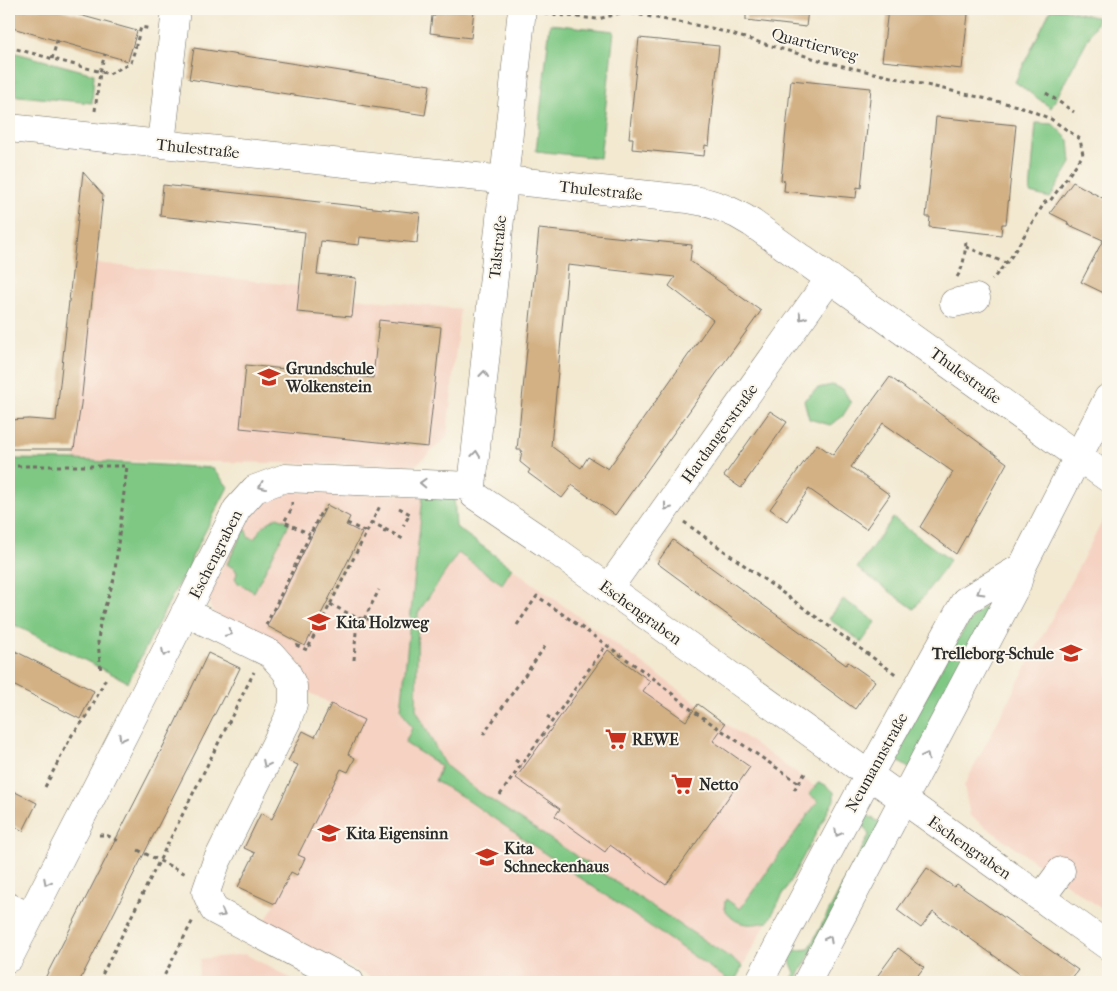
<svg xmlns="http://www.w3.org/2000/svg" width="1117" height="991" viewBox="0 0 1117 991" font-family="'IM FELL French Canon',serif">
<rect width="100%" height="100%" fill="#fbf7ec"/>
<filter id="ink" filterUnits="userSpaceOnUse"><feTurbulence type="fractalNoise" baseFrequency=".02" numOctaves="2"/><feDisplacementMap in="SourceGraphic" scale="10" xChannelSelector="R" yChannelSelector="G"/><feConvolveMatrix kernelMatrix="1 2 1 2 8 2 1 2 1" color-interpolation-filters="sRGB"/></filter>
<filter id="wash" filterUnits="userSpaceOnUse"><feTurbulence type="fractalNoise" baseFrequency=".0096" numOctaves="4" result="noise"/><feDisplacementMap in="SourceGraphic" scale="20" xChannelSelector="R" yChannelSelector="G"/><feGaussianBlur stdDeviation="1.12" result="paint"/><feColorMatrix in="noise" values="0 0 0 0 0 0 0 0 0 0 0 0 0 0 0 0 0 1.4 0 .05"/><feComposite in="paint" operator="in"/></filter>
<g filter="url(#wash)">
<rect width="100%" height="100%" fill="#f3e9d1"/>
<path fill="#f5d2c2" d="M95 263 300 286 352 317 354 298 460 309 447 437 416 465 75 460Z
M283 491 454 496 456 527 698 704 834 800 734 982H380L264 923 275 904 238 887 255 853 244 848 261 813 272 819 298 766 288 761 303 731 315 737 331 704 307 691 303 669 290 654 276 644 219 617 211 609 208 598 243 524 260 500Z
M1104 518 1108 521V913L970 816 964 786Z
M245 954 298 982H198L200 959Z"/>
<path fill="#7fc884" stroke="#557a58" d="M1051 9H1064L1099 18 1051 108 1015 82Z
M550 24 614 31 600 158 536 151Z
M9 51 94 74 92 103 9 95Z
M1036 123 1053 124 1069 140 1071 163 1050 198 1030 193Z
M832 385 843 389 851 403 842 417 830 425 809 419 804 400 818 388Z
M9 459 75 460 213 468 228 487 192 557 186 581 181 579 128 682 9 622Z
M423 495 454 496 456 527 512 568 502 584 458 553 418 613 416 709 444 764 476 790 743 966 734 982H731L463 797 435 781 441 766 405 743 412 728 401 710Z
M277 517 290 522 254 592 238 583 235 578 237 574 236 570 227 564 245 528 248 536 254 539 263 526Z
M893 518 950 560 914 609 857 568Z
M843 599 876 622 862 642 829 619Z
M985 607 990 610 910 769 895 759C908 734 964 614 985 607Z
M818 783 824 784 834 792V800L768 922C761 923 753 925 746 924 734 922 720 912 726 899L740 909 818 801 809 794Z
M865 814 881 823 795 982H790L795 973 788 956 789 951 809 949 869 835 861 821Z"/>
<g id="blocks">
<path fill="#d3b184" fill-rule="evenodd" d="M9 9H58L137 31 128 61 9 27Z
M436 9H474L471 38 430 33 432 16H435Z
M746 9H808L806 27 746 20Z
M888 9H964V13L968 14 962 69 882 61Z
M639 38 719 46 709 146 705 145 704 156 632 149 633 138H629Z
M194 48 430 85 425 115 189 79Z
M791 80 871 88 861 188 857 187 856 198 784 191 785 181 781 180Z
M936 117 1016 125 1006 224H1002L1001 235 929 227 930 217H926Z
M83 172 103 195 81 404 74 449H9V420L29 419 56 421Z
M1073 182 1108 201V295L1081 282 1103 240 1067 224 1068 222 1050 213Z
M163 185 420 213 417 243 360 237 359 245 321 241 317 274 356 278 352 317 297 312 305 232 160 216Z
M539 229 692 245 690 261 761 311 615 515 572 485 562 498 528 473 530 470 520 462 522 450H517ZM568 265 675 277 669 286 713 320 608 469 588 457 581 468 551 446Z
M379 320 441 327 428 447 240 428 246 365 373 378Z
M890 377 1007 463 956 554 920 527 953 472 883 423 851 467 890 495 866 529 809 489 787 521 770 509 817 444 833 455Z
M770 411 787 422 741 488 724 476Z
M327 505 350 517 346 525 362 533 305 646 267 626Z
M673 540 846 665 848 662 875 681 855 709 657 563Z
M9 648 94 691 80 719 9 683Z
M608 650 650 681 643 691 686 721 698 704 725 724 713 741 750 767 666 885 610 845 605 852 555 816 560 809 516 778Z
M208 653 240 668 226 697 224 696 79 982H43L175 723Z
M331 704 364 720 348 754 355 758 348 772 341 769 298 855 305 858 297 875 291 872 275 904 238 887 255 853 244 848 261 813 272 819 298 765 288 761 303 731 315 737Z
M9 789 37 803 23 831 9 823Z
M927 868 954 887 957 884 1078 970 1069 982H1031L933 912 921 928 897 910Z
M898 948 924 967 913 982H873Z"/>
</g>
</g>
<g filter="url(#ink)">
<use href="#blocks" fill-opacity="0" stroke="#716e65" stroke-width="1"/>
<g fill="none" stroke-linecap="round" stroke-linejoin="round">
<g stroke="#716e65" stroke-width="29">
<path id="minor" d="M522 9 472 486 474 495 548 545 1108 946
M9 128 688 199C712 202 732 210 752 223L1108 478
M161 144 176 9
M954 303 976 298
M608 589 830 278
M185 612 271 654 286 671 293 686V704L287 721 216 863 206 892 214 910 350 982
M1041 898 1061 871
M9 907 29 917
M9 958 144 695 237 509 255 489 285 478 472 486
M759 982 869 775 965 601 1022 567
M807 982 1017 584 1022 567 1108 398"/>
</g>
<path stroke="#716e65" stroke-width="3" stroke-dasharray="4 4" stroke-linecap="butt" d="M545 14 598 19 624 12 711 28 826 62 1022 107 1051 119 1080 139 1083 155 1050 201 1045 202 1011 257 992 280
M9 35 11 27
M9 47 109 74 131 63 141 27 151 29
M52 59 57 41
M1046 93 1074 112
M95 111 100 72 105 54
M966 247 1006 263
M957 277C964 267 965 253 966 240
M9 466H127L114 579 100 622 98 642 101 672
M292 502V508L284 522 310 534
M399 508 410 514 403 526
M371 522 385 529 384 535
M684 522 897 675
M347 523 366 532
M385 529 403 539
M330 604 357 618 404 623
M364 619 379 590
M266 625 322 510 324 511
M517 625 537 596 653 678 693 711 799 783
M296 645 307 650 380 506
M354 660 357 618
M547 716 553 720
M483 735 546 645
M515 760 522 765
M45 787 72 735 87 716 107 676
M794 790 807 770
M500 795 606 645
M99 835H106L121 842
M138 850 188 875
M102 982V975L254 672
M161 982 193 920"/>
<use href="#minor" stroke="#fff" stroke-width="28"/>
</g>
<defs><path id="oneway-chevron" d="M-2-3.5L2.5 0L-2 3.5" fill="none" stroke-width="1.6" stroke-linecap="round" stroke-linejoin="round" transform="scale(1.25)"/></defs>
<g stroke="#a0a0a0">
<use href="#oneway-chevron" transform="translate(802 317) rotate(125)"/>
<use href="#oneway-chevron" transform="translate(484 374) rotate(-84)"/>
<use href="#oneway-chevron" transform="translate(476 454) rotate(-83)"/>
<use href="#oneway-chevron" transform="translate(423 483) rotate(-178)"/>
<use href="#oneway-chevron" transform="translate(262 486) rotate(156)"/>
<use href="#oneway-chevron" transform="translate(667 507) rotate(126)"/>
<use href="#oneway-chevron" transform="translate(980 592) rotate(149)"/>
<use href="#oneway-chevron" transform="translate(229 633) rotate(26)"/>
<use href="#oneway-chevron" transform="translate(165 653) rotate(116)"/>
<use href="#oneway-chevron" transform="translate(122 738) rotate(118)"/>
<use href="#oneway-chevron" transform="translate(926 756) rotate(-62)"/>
<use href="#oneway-chevron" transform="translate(266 764) rotate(116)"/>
<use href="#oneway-chevron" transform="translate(838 833) rotate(118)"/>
<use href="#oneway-chevron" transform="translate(47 882) rotate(117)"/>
<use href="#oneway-chevron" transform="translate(222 914) rotate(29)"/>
<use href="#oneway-chevron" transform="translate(829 939) rotate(-62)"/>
</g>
</g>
<defs>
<g id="school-bare" transform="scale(1.725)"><path d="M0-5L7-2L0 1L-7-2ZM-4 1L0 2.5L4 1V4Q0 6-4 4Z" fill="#c8321e" stroke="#fbf7ec" stroke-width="2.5" paint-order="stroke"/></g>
<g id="supermarket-bare" transform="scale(1.725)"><path d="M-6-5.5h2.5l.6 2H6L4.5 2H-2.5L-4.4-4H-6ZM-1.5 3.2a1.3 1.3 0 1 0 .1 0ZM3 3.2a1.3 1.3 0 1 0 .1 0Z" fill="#c8321e" stroke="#fbf7ec" stroke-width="2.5" paint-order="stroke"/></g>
</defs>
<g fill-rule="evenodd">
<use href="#school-bare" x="269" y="377"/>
<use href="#school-bare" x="319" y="622"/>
<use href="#school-bare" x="1071" y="653"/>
<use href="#supermarket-bare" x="616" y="739"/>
<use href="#supermarket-bare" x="682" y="784"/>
<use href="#school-bare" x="329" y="833"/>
<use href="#school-bare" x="487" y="857"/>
</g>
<g text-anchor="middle" stroke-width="4" stroke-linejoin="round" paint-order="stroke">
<g font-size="16" fill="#2b2b2b" stroke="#fbf7ec">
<text transform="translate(815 44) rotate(15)" y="6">Quartierweg</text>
<text transform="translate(198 148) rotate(6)" y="6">Thulestraße</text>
<text transform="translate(601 190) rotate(6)" y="6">Thulestraße</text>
<text transform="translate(497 247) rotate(-84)" y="6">Talstraße</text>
<text transform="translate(966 375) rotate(36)" y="6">Thulestraße</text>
<text transform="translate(719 433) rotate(-54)" y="6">Hardangerstraße</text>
<text transform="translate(215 554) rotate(-63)" y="6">Eschengraben</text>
<text transform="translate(641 612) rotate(36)" y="6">Eschengraben</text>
<text transform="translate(876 762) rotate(-61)" y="6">Neumannstraße</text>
<text transform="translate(970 847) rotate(35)" y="6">Eschengraben</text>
</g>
<g font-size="16" font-weight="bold" fill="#2b2b2b" stroke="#fbf7ec" text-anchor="start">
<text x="286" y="374">Grundschule<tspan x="286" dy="18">Wolkenstein</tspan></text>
<text x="336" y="628">Kita Holzweg</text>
<text x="1054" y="659" text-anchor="end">Trelleborg-Schule</text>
<text x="632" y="745">REWE</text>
<text x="699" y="790">Netto</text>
<text x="346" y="839">Kita Eigensinn</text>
<text x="504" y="854">Kita<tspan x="504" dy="18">Schneckenhaus</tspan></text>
</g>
</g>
<rect width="1117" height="991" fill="none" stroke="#fbf7ec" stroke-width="30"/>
</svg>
